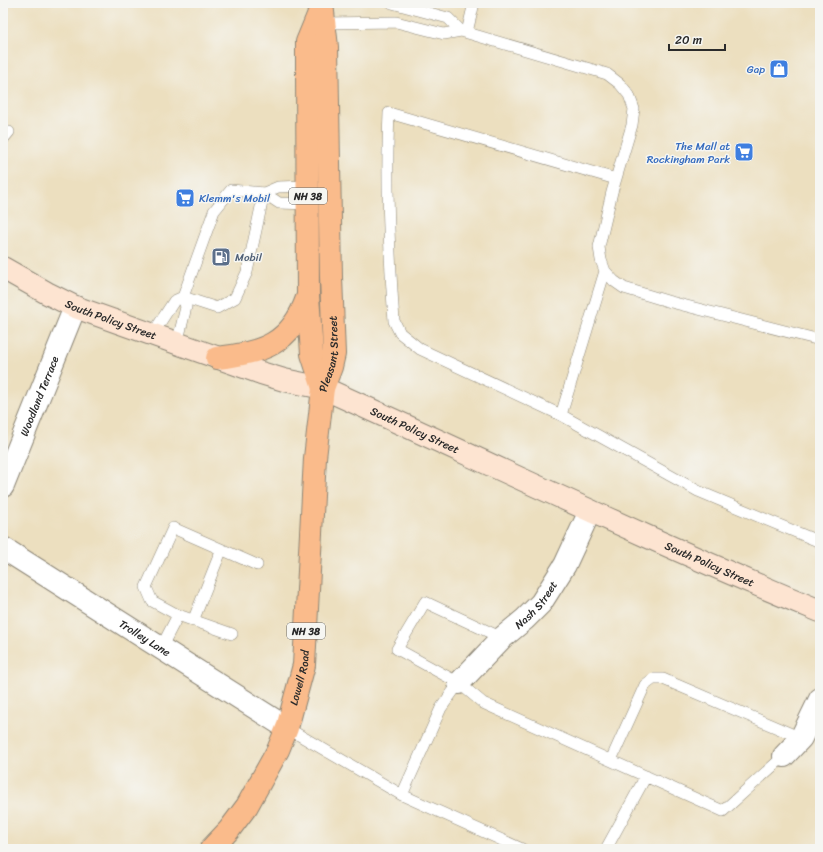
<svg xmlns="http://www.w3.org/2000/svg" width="823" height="852" viewBox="0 0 823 852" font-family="Sriracha,sans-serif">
<rect width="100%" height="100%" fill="#f6f6f2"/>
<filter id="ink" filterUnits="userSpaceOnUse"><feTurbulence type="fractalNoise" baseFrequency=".025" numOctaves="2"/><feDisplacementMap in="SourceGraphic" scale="8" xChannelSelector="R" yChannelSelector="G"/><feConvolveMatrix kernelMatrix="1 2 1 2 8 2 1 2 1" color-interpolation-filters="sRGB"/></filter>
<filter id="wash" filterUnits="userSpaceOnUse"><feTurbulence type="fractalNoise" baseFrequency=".012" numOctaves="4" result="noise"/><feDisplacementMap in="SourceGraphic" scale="16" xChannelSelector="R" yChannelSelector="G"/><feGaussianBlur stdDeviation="0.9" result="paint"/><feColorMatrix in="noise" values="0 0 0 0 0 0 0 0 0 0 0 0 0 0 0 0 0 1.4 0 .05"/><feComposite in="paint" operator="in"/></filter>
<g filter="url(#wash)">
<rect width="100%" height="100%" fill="#ecdfbf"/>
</g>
<g filter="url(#ink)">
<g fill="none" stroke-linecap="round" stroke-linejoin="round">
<g stroke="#8c8575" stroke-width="12">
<path id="lane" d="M392 3 448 18 461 31 607 74 620 84 629 95 634 109 632 125 612 192 599 247 601 260 605 271 614 281 624 288 667 301 820 340
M324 23 396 22 444 34 461 31
M467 32 474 3
M3 139 9 132
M616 179 389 113C386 182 389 251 394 321L400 333 420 349 561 415 698 491 820 542
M264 193 278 187 308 186
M152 335 174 301 183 297 217 308 235 298 247 272 264 193
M177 344 186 307 183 297 214 211 231 190 264 193 279 203 309 204
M561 415 605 271
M178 615 152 601 146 587 173 528 257 565
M193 621 221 551
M502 638 425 602 397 649 459 683 483 703 723 811 784 756
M161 648 178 615 232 634
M287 728 402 795 522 849
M611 760 645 685 653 679H663L801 738
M402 795 441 708 459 683
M606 849 646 776"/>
</g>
<g stroke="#8c8575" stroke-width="24">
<g id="street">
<path id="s1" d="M3 486 75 307"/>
<path id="s2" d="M3 548 287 728"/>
<path id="s3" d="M459 683 502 638 525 619 541 603 565 565 590 511"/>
<path d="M784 756 801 738 820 699"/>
</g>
</g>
<g stroke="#8c8575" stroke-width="24">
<g id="secondary">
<path id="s4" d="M3 268 47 293 75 307 261 373 284 380 323 388C489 463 652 542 820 611"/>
</g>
</g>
<g stroke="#8c8575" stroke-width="24">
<g id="primary">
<path d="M321 8 307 42V67L308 295 312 354 323 388"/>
<path d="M217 358C262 353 291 344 307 298"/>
<path id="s5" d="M211 849 229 830 247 806 278 750 287 728 304 665 315 458 323 388 331 367 334 354 331 277 327 47 322 3"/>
</g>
</g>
<use href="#lane" stroke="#fff" stroke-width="11"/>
<use href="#street" stroke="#fff" stroke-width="22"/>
<use href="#secondary" stroke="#fde4d1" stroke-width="22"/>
<use href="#primary" stroke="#fabb8b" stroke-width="22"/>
</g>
</g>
<defs>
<g id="shop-square" transform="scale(1)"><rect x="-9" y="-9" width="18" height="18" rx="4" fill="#3f7fe0" stroke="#f6f6f2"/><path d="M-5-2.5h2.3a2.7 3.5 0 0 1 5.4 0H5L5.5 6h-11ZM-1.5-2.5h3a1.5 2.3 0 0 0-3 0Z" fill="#fff"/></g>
<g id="supermarket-square" transform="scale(1)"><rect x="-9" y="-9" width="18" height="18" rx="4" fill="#3f7fe0" stroke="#f6f6f2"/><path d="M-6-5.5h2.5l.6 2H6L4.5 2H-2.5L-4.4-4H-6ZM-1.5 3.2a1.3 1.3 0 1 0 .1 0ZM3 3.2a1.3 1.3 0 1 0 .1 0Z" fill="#fff"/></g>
<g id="fuel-square" transform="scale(1)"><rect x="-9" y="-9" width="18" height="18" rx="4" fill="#5c6f8a" stroke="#f6f6f2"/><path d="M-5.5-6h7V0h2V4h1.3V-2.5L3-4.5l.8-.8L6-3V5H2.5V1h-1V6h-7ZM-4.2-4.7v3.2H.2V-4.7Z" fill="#fff"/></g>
</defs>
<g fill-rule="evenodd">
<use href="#shop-square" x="779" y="69"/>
<use href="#supermarket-square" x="744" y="152"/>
<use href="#supermarket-square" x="185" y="198"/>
<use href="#fuel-square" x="221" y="257"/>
</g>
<g text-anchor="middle" stroke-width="3" stroke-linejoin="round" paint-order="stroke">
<g fill="#f6f6f2" stroke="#686867" stroke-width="1">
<rect x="289" y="188" width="38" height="16" rx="3"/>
<rect x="287" y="623" width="38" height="16" rx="3"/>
</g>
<g font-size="10" font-weight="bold" fill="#2b2b2b">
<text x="308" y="200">NH 38</text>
<text x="306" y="635">NH 38</text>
</g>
<g font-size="11" fill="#366cbe" stroke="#f6f6f2" text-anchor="end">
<text x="765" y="73">Gap</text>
<text x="730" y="150">The Mall at<tspan x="730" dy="13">Rockingham Park</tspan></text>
<text x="199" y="202" text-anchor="start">Klemm's Mobil</text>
</g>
<g font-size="11" fill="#4e5e75" stroke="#f6f6f2" text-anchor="start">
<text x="235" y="261">Mobil</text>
</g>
<g font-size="11" fill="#2b2b2b" stroke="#f6f6f2">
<text dy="4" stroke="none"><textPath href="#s4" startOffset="120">South Policy Street</textPath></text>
<text dy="4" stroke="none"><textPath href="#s5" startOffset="522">Pleasant Street</textPath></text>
<text dy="4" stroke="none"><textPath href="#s1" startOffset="97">Woodland Terrace</textPath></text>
<text dy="4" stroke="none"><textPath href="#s4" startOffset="444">South Policy Street</textPath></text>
<text dy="4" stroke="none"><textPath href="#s4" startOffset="768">South Policy Street</textPath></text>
<text dy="4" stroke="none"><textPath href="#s3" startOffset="110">Nash Street</textPath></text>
<text dy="4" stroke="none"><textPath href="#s2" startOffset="168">Trolley Lane</textPath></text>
<text dy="4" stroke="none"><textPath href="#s5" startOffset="196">Lowell Road</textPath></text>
</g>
</g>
<rect width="823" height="852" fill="none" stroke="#f6f6f2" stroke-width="16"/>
<path d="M669 44v6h56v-6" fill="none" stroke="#2b2b2b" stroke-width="2"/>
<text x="675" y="44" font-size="12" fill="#2b2b2b" stroke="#f6f6f2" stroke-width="3" paint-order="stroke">20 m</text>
</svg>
